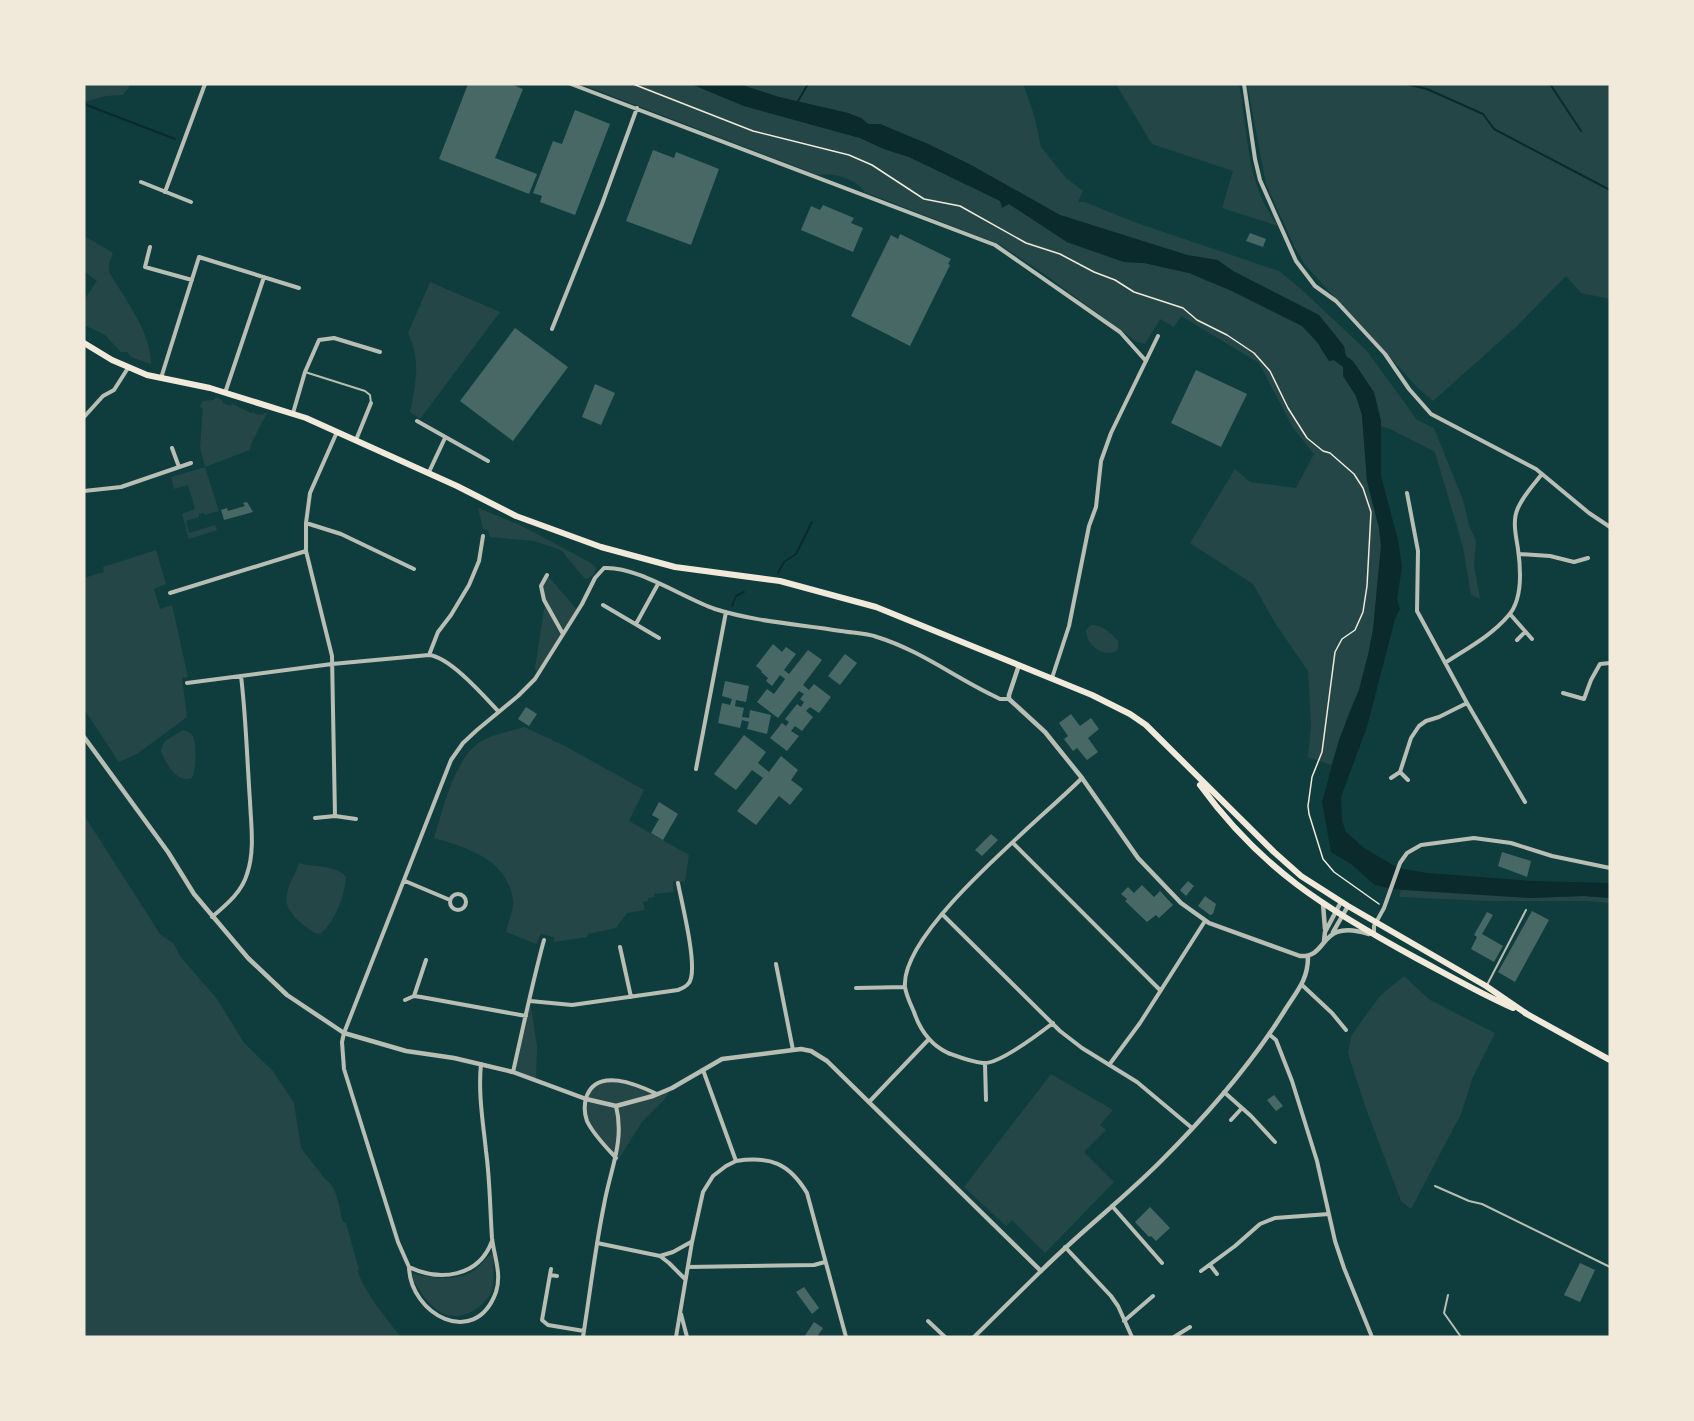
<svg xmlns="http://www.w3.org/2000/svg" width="1694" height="1421" viewBox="0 0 1694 1421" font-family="Quicksand,sans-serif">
<rect width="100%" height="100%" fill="#0f3d3e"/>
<path fill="#244646" d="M84 84H131L123 95 106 96 84 102Z
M581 84H691L744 106 860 138 884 149 909 157 1009 204 1067 242 1124 262 1144 263 1189 273 1232 291 1302 326 1317 342 1329 361 1334 360 1344 367V376L1356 396 1362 415 1367 481 1379 528 1381 546 1373 630 1368 655 1359 690 1349 712 1331 765 1308 757 1311 725 1308 671 1275 623 1253 584 1190 543 1235 469 1250 482 1296 488 1314 454 1293 428 1259 363 1181 316 1174 327 1160 319 1145 344 1137 342 1044 274 1001 245 865 192C856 179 833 172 818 175Z
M739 84H1023L1034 115 1041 147 1065 177 1083 191 1078 202H1085L1134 222 1279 271 1302 290 1367 351 1417 420 1434 428 1463 500 1469 525 1476 541 1474 566 1480 599 1471 595 1463 547 1435 452 1390 429 1381 426V421L1346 356 1319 315 1233 271 1218 260 1187 255 1060 215 971 165 928 144 880 124H868L861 118 848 113 779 97Z
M1116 84H1239C1249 135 1245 182 1278 226L1222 208 1233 171 1152 144Z
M1247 84H1610V299L1581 293 1566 276 1517 326 1433 401 1418 388 1305 265 1294 246 1266 184Z
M84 236 113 253 109 264V272C125 299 151 332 151 364L131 357 127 352H121L105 335 84 325V300L97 281 84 271Z
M430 282 500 312 420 419 410 412C416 383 421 361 408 333Z
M216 397 223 401V403L230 406 232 404 251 413 255 412V414L263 415 264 413H267L251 444 250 450 205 467 219 511 205 515 204 513 199 514V517L186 521 189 533 215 525 217 530 189 539 182 514 195 509 188 485 174 489 171 477 205 467 200 448 203 408 200 407 202 401 213 400Z
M478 508 520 525 589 562 596 567C595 575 592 577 585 579L561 550 534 541 490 537 488 530 483 529Z
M156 550 166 584 154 589 160 609 172 605 188 677 182 678 187 717 137 754 119 762 84 709V578L104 572 103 567Z
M547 575 578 611 538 674 535 668 545 603 541 586Z
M1091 625C1103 625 1110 632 1118 641V650C1104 659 1086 645 1086 630Z
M524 727 565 746 644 790 629 821 689 855 685 881 678 883 673 881V892L654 894 655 897 648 898V901L643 902 645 910 627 913 616 928 588 934 587 937 554 942V937L541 934 536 944 506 932C508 923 514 909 513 900 507 859 468 848 434 838 443 810 454 759 480 742 490 735 512 731 524 727Z
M183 730C186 731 190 732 192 735 197 741 196 771 192 778 177 784 165 763 161 750L165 741Z
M84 815 160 934 174 944 180 956 217 999 244 1043 273 1071 294 1103 301 1148 325 1179C338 1187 339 1209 343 1222L346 1223 359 1270H357C366 1295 385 1317 401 1337H84Z
M299 863C314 868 336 864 346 877 345 896 334 923 320 934 312 933 306 927 300 922 275 900 290 889 299 863Z
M1401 890 1528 898 1584 896 1610 898V903L1588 901H1487L1399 897Z
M1404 976 1430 1000 1495 1033 1473 1077 1461 1114 1411 1209 1401 1201 1365 1106 1348 1053 1351 1036 1380 996Z
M530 1001 537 1046 536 1079 513 1072Z
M1051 1074 1113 1110 1100 1125 1106 1130 1084 1152 1114 1182 1045 1253 1012 1220 1006 1226 964 1187Z
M615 1080 657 1094 672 1088 664 1100 642 1122 613 1168 616 1158 586 1119V1099L589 1092 597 1085Z
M492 1253 494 1257C492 1268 495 1280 492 1290 489 1299 481 1306 473 1311 441 1328 425 1299 411 1277L414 1274C434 1278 457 1282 475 1270 481 1265 486 1258 492 1253Z"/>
<path fill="#0a2a2b" d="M691 84H739L779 97 848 113 861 118 868 124H880L928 144 971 165 1060 215 1187 255 1217 260 1233 271 1319 315 1344 346 1346 356 1353 361 1374 392 1381 421V476L1398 540 1402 567 1397 599 1400 609 1395 619 1367 727 1341 797 1342 821 1346 832 1364 848 1398 868 1428 873 1532 881 1610 883V898L1584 896 1528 898 1392 889 1375 885 1351 864 1331 852 1322 802 1339 740 1359 690 1368 655 1373 630 1381 546 1379 528 1367 481 1362 415 1356 396 1343 376V367L1334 360 1329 361 1317 342 1302 326 1232 291 1189 273 1144 263 1124 262 1067 242 1009 204 1002 208 1000 201 909 157 884 149 860 138 744 106Z"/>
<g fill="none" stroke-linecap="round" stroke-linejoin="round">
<path stroke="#0a2a2b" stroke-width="2" d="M1406 84 1427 89 1483 114 1494 129 1610 190
M1550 84 1581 131
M798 101 808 84
M84 104 175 139
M778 573 784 562 796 554 812 522
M732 606 736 596 744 592"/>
</g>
<path fill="#486865" d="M468 84H511L523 89 495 158 537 174 529 194 439 159Z
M575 110 610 124 575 215 540 202 542 196 533 193 553 141 562 144Z
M653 150 674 158 676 152 719 169 691 245 626 221Z
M823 205 854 218 851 223 863 228 853 252 801 230 811 206 820 210Z
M1250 233 1266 239 1263 247 1246 241Z
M900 234 951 259 948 264 950 265 910 346 851 316 891 235 898 239Z
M515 328 568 367 513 441 460 401Z
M1196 370 1247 394 1221 447 1171 423Z
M595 384 615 393 601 425 582 417Z
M247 502 253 512 224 520 221 510 227 508 228 511 245 506 243 503Z
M773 644 782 652 786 647 796 654 784 670 789 674 808 650 822 660 803 685 809 690 814 684 831 697 819 713 810 707 806 711 813 717 802 731 795 726 791 731 799 736 787 751 770 738 782 723 786 726 789 722 785 719 797 704 801 707 804 702 800 699 804 694 799 691 778 718 757 702 767 689 774 694 785 679 780 675 772 686 766 681 768 678 761 672 762 671 756 666Z
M845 654 857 663 840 685 828 676Z
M725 681 749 686 746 702 736 700 735 706 744 708 742 717 749 718 750 710 771 715 767 734 747 729 749 722 742 720 740 728 718 723 722 703 730 705 732 699 722 696Z
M526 707 537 714 529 726 518 719Z
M1071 714 1080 726 1091 718 1099 729 1088 738 1098 752 1087 760 1077 748 1073 751 1064 739 1068 736 1059 723Z
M744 735 766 752 758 763 769 772 781 756 798 770 791 780 803 789 790 805 779 796 756 825 737 811 763 778 752 770 736 790 714 774Z
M659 802 678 814 663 840 651 833 659 819 652 815Z
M991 834 998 840 982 856 975 850Z
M1502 852 1531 861 1527 877 1498 866Z
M1188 881 1194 886 1186 896 1180 890Z
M1142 885 1154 897 1160 891 1173 905 1159 918 1156 915 1147 922 1125 901 1127 899 1121 894 1128 887 1134 893Z
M1205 896 1216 904 1213 914 1210 915 1198 906Z
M1532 911 1549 920 1515 982 1498 972Z
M1487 912 1493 915 1482 934 1503 946 1494 962 1471 949 1477 937 1474 935Z
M1274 1095 1283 1106 1276 1111 1267 1100Z
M1150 1207 1170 1228 1156 1241 1151 1236 1149 1237 1135 1222Z
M1580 1263 1595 1270 1580 1302 1564 1295Z
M804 1287 819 1308 812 1314 796 1292Z
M814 1322 823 1328 817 1337H804Z"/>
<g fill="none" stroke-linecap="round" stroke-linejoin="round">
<path stroke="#f1e9da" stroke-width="1.5" d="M633 84 753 131 849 155 872 165 924 199 960 206 1026 243 1060 254 1094 272 1115 280 1134 292 1183 308 1197 320 1227 335 1254 353 1270 371 1288 408 1307 438 1323 451 1330 453 1354 474 1363 488 1371 512 1367 586 1363 612 1355 630 1342 639 1335 652 1322 752 1312 777 1308 806 1309 814 1323 859 1334 872 1379 904"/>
<path stroke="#b8beb3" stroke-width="2" d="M305 372 365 391 370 395 371 403
M1487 985 1526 910
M1435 1186 1469 1201 1482 1204 1610 1267
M1448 1295 1444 1313 1461 1337"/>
<path stroke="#b8beb3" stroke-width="4" d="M571 84 995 245 1120 332 1146 361
M1244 84 1255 159 1260 180 1296 261 1315 286 1336 301 1385 354 1409 389 1431 414 1536 469 1589 513 1610 527
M141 182 191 202
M165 192 205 84
M150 247 145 267 192 280
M552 329 602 204 637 108
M161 378 199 257 299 288
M225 393 264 277
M293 413 305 372 319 340 334 338 380 352
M84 417 103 396 114 390 128 368
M417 421 488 461
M356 440 371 403
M172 448 179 467
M429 472 445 438
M84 491 121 487 191 463
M1407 493 1418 551 1417 611 1467 703 1525 802
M306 523 341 534 414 569
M1519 554 1550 556 1574 562 1588 558
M547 575 541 586 544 600 563 634
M170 593 306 551
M603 605 659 638
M1510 614 1532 639
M636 624 658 584
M1517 640 1525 632
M429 655 438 632 451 615 469 585 479 561 483 536
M1445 663C1466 649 1491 636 1508 616 1523 600 1521 570 1518 549 1516 536 1512 520 1518 508 1523 496 1534 484 1542 474
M1052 678 1069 626 1089 526 1096 507 1101 461 1111 433 1158 336
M187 683 332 664 429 655C450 657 484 696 498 711
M1563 693 1584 699 1591 680 1600 664 1610 663
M696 769 726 612
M1391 778 1400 772
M1408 780 1400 772 1411 738 1419 726 1426 721 1439 717 1467 703
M335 816 332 656 306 551V523L310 493 337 432
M315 818 335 816 356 819
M1013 843 1160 990
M405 881 450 900
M450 902a8 8 0 1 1 16 0a8 8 0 1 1-16 0Z
M942 914 1060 1031 1082 1048 1137 1082 1192 1128
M212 917C226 905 242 892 247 874 255 851 251 825 250 801 247 759 246 717 241 676
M1374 934V926L1384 908 1400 863 1407 853 1421 845 1474 838 1511 843 1552 856 1610 868
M620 947 631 997
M776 964 793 1050
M1302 985 1332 1013 1346 1030
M856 988 905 987
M414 996 426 960
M405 1000 414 996 421 997 526 1016
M530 1001 572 1005 678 990C684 988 690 984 691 978 696 959 682 904 678 883
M1053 1023C1040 1033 998 1065 983 1063 971 1062 959 1057 948 1053 931 1045 920 1030 914 1012 911 1005 906 995 905 987 900 930 1043 818 1082 778
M1270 1035 1276 1040 1292 1081 1317 1161 1335 1241 1344 1268 1372 1337
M985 1064 986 1100
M1109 1065 1140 1023 1205 921
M513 1072C523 1028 532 984 544 940
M1224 1092 1251 1116 1275 1142
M869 1102 929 1039
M1231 1120 1242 1108
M616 1158C606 1147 593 1134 587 1121 584 1113 584 1106 586 1098 596 1066 638 1085 657 1094
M736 1161C770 1156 789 1163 807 1193L846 1337
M1112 1206 1162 1263
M492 1241C479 1277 440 1282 409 1267L398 1242 344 1069 342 1042 344 1033 451 760 463 743 477 730 518 696 535 679 582 604 595 578 604 568C637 566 683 598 715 609 756 622 799 624 841 631 853 633 866 633 877 637 919 650 953 676 992 695L1000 699H1009
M597 1243 660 1256 669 1263 685 1279
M1065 1247 1111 1296 1118 1306 1132 1337
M660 1256 673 1252 691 1242
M1210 1265 1217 1274
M409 1267C410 1314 475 1350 496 1292 502 1274 494 1256 492 1238 490 1209 490 1180 486 1151 483 1122 478 1093 481 1064
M688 1267 814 1265 825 1262
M551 1269 542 1320 548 1325 584 1331
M1201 1271 1235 1246 1260 1224 1275 1218 1329 1214
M550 1275 557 1276
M681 1314 687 1337
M928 1321 945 1337
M1124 1321 1153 1296
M583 1337C590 1293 595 1249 604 1205 610 1170 625 1141 616 1106
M676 1337 692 1242 703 1192 713 1176 726 1166 736 1161 703 1070
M974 1337 1041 1271
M1174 1337 1190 1327"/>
<path stroke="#b8beb3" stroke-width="4.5" d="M1019 665 1009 695V699L1045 732 1082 778 1138 858 1181 903 1209 923 1300 956C1330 958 1317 918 1369 934
M84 737 168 852 194 894 248 958 287 995 344 1033 406 1051 454 1058 513 1072 586 1099 616 1106 653 1096 672 1088 722 1059 801 1049 811 1051 827 1061 1041 1271C1079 1233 1122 1200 1160 1162 1204 1118 1252 1063 1285 1010 1297 991 1308 980 1308 957
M1323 904 1325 929
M1333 932 1348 906
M1324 941 1325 932 1341 902"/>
<path stroke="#f1e9da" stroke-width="6" d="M84 343 112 360 147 375 210 388 306 418 457 486 516 516 601 547 675 567 780 581 876 607 1092 695 1130 714 1146 725 1274 852 1301 876 1348 906 1486 986 1527 1014
M1200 785C1261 869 1326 909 1416 958 1448 975 1479 993 1513 1008
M1525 1013 1610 1060"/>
</g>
<rect width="1694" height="1421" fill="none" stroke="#f1e9da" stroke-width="171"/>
</svg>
